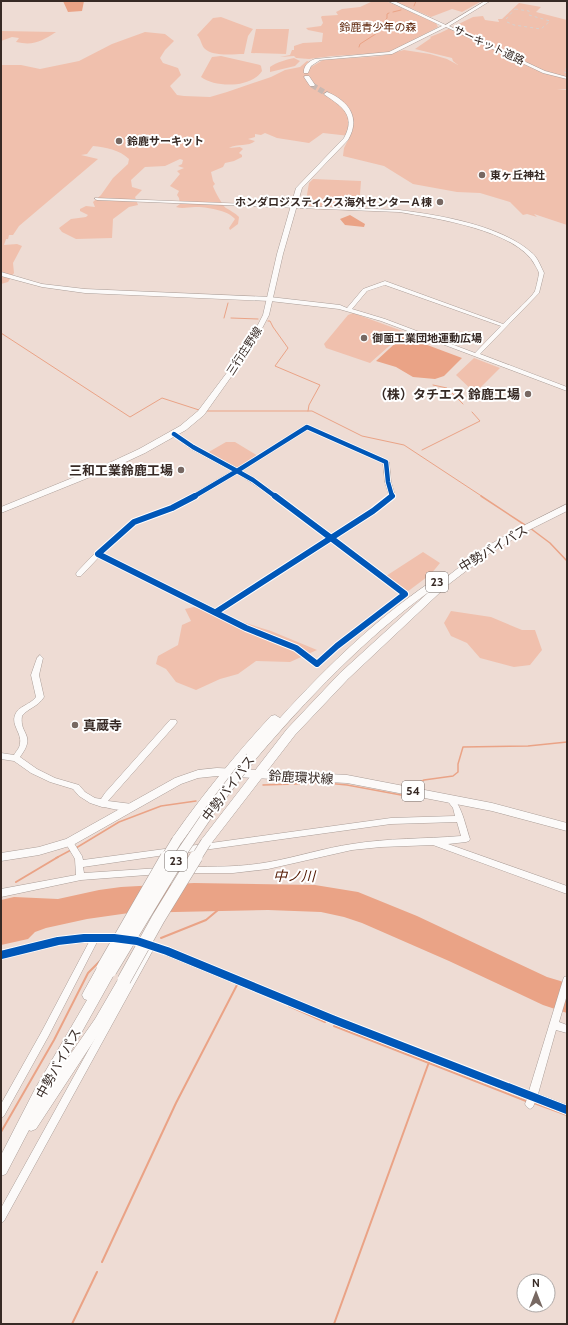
<svg xmlns="http://www.w3.org/2000/svg" width="568" height="1325" viewBox="0 0 568 1325" font-family="Cabin,'Noto Sans JP',sans-serif">
<rect width="100%" height="100%" fill="#eedcd4"/>
<path fill="#f0c0ad" d="M373 1H386L436 23 438 27 393 51 385 53 332 56 309 59 296 58 294 56 280 57 290 55 292 50H294V46L303 43 322 42 323 33 308 30 306 28 321 26 323 23 321 17 322 16 338 15 336 12 342 9 360 7Z
M394 1H482L462 12 452 9 431 17Z
M519 3 541 7 536 12 567 20V89L557 90H567V225L534 214 537 217 527 214 523 215 510 202 480 193 457 192 413 184 384 166 343 156 344 148 350 136 323 133 309 143 277 138 265 133 261 135 255 134V137L248 139 255 141C249 147 237 143 229 148L240 147 243 149 239 153 242 155V157L234 161 225 163 223 167 211 172 213 181 215 184 213 186C214 190 223 206 226 208 231 211 235 213 239 217L238 224 230 230 229 228 235 219C228 210 206 207 195 207 188 207 183 209 176 207L180 204 179 198 177 195 179 191 170 186 180 174 177 171 184 168 178 166 182 164 183 160 180 159 165 166 145 167 131 180 132 187 142 190 135 197 138 205 129 207 113 219 112 238 76 239 62 232 59 228 71 219 86 217 88 215 80 211V209L86 206 95 207 93 202 101 195 113 178 128 164 129 159C120 150 105 147 93 146L87 154 81 155 98 159 19 226 13 235H9L8 239H6L4 245 17 244 22 246 13 263 14 273 8 282 1 284V65H21L40 69 79 61 112 44 145 32 165 34 174 41 165 50 160 58 163 63 178 68 181 75 170 86 177 95 184 96 210 97 227 92 271 77 285 70 300 67 307 61 310 62 305 67H311L323 60 381 56 404 50 430 54 447 59 458 65 453 61 452 58 415 49 431 38 430 37 440 33 473 17 483 16 485 20 499 22 498 19H502Z
M221 17 253 29 248 36 244 54C233 54 212 57 204 48 201 44 201 39 197 35L213 18Z
M256 29H289L286 54 251 53Z
M1 31 56 32C42 41 34 46 16 42L19 38 12 37 1 41Z
M221 56 260 65 261 66 262 71C251 88 216 88 201 77L212 57Z
M294 58 300 61 295 66 270 72V67C277 62 285 60 294 58Z
M313 179 361 181 359 208 305 206 309 183Z
M353 313 405 332 370 363 326 348 324 344 348 315Z
M474 358 500 368 475 393 456 375Z
M226 442H235L258 456 240 467H233L207 453Z
M423 552 440 563 431 574 407 592 386 576Z
M194 607 271 631 317 650 290 662 256 661 238 674 220 679 196 690 176 682 166 669 156 664 158 656 178 645 182 625 191 621 185 609Z
M451 611 491 617 522 630H535L542 650 530 665 514 667 480 658 467 643 451 636 444 623Z"/>
<path fill="#eaa386" d="M63 1H84L82 11 68 12Z
M350 215 365 224 364 227 345 225 340 219Z
M402 337 421 344 422 343 462 358 444 376 435 379 413 377 396 367 376 361Z
M194 883 315 885 358 892 417 916 547 977 567 983V1013L543 1005 449 961 362 923 344 917 321 912 268 910 129 913 87 919 46 928 35 932 28 939 1 945V900L14 897 58 899 99 890 121 887Z"/>
<g fill="none" stroke-linecap="round" stroke-linejoin="round">
<path stroke="#eaa386" stroke-width="1" d="M414 6 416 1
M393 12 401 10
M359 47 360 44 385 28 384 22 387 18V14L389 13
M224 318 228 303
M231 318 258 319
M268 321H270L273 327 288 348 275 366 320 385 309 405 308 411
M1 333 130 417 162 398 199 410
M433 385 447 388 463 404
M206 411H312L362 436 404 445 483 497
M422 450 480 421 472 412"/>
<path stroke="#eaa386" stroke-width="1.5" d="M481 496 525 525
M530 528 550 543 567 561
M263 785 326 783 347 785 401 795
M412 786 424 780 453 776 458 772V764L463 747 528 746 567 742
M76 848 119 822 161 806 196 801
M56 858 71 850"/>
<path stroke="#eaa386" stroke-width="2" d="M16 882 58 857
M161 938 206 920 218 910
M289 1006 325 1022
M334 1026 526 1101
M534 1103 567 1115
M1 1132 54 1040 88 973 100 961
M102 1262 176 1103 238 983
M72 1324 97 1272
M334 1324 429 1062"/>
<path stroke="#c9b8b1" stroke-width="5.5" stroke-dasharray="5.5 2.5" stroke-linecap="butt" d="M312 85 327 94"/>
<g stroke="#ab9e98" stroke-width="1">
<path id="minor" d="M485 1H490L449 26 545 71 567 77V79L543 73 444 26Z
M95 198 399 210C439 215 493 224 526 248 529 251 533 253 535 256 539 261 541 267 544 273L539 293 480 354 567 387V391L381 321 339 309 270 301 85 293 42 287 1 276V272L42 284 85 289 270 297 340 305 347 308 363 289 385 281 503 324C510 317 532 297 535 291 536 288 539 275 539 273 538 270 536 267 535 265 517 230 434 218 399 212L97 200 95 199ZM385 285 501 326 475 353 385 319 352 309 367 291Z
M307 425 388 461 389 462 391 482 395 496 394 497 375 512 335 538 408 594 339 648 319 666H315L294 650 244 630 99 557 81 576H77L76 574 77 572 96 552 132 520 175 505 232 471 191 449 172 435V433H176L195 446 237 468ZM307 429 383 463 385 482 389 495 371 510 331 535 268 488 241 471ZM237 473 264 491 326 538 215 609 103 554 136 524 179 507ZM330 541 400 594 335 644 317 660 298 646 248 626 221 612Z
M40 655 43 658 39 675 44 697C38 707 28 708 22 716 19 735 37 734 20 757L37 769 55 778 79 785 85 792 95 798 101 799 105 793 170 720H176L177 722 176 724 108 801 132 804 135 805 136 807 135 809C125 812 113 809 104 807H102L90 803 79 796 73 789 50 782 31 773 14 761 1 759V753L14 755C16 751 20 748 20 743 22 734 11 725 15 715 18 706 30 705 36 697L31 675 37 658Z
M450 796C461 801 466 828 470 839L469 841 466 842 448 844 567 886V894L433 845 381 847 352 850 268 869 233 873H187L184 872 183 870 184 868 187 867C214 867 242 867 269 862 297 857 324 848 352 844 388 838 425 839 461 836L457 822 391 824 182 853 179 852 178 850 179 848 182 847 391 818 455 816 453 808 446 799 447 797Z
M69 839 72 840 82 856 83 860 172 848 175 849 176 851 175 853 172 854 83 867 84 873 160 868 163 869 164 871 163 873 160 874 81 880 1 897V889L76 875 75 859 65 842 66 840Z
M84 934H114L137 937 151 941 334 1016 529 1091 563 980 564 977 567 976V995L559 1022 567 1025V1033L556 1030 538 1094 567 1105V1115L535 1102 533 1107 530 1109 527 1107 525 1104 527 1099 329 1022 153 950 4 1221 1 1223V1208L145 948C130 942 114 942 97 942L48 1037 4 1116 1 1118V1104L42 1031 89 942 58 945 1 959V951L58 937Z"/>
</g>
<g stroke="#ab9e98" stroke-width="1">
<path id="major" d="M388 1H394L448 26 392 54 320 60 311 66 308 73H304C303 66 309 61 315 59L389 52 442 26Z
M305 76H309L315 85 314 86H310L304 77Z
M327 92C349 101 361 118 348 140L302 188 283 254 269 315 253 346 204 415 186 430 145 453 115 467 1 513V507L109 463 139 449 180 426 198 411 247 346 263 315 277 254 296 188 344 138C356 116 343 107 325 95L324 94Z
M217 768 347 775 492 803 567 823V831L492 811 347 783 217 776 198 778 181 784 73 845 39 855 1 861V853L39 847 66 839 175 778 198 770Z"/>
</g>
<g stroke="#ab9e98" stroke-width="1">
<path id="highway" d="M567 504V511L523 533 487 555 449 584 348 679 295 735 210 845 206 847 202 845 200 842 202 839 287 729 340 673 430 591C364 639 307 699 255 760L251 761 246 758 216 796 181 843 177 845 173 843 171 840 173 837C203 794 236 754 271 716L275 715 280 718C328 665 381 614 441 575L444 574 448 576 484 548 517 529Z
M103 962 108 966 114 967 116 971 65 1062 95 1019 120 976 124 974 128 976 130 980 128 984 103 1027 36 1129 31 1131 29 1130 6 1174 1 1176V1155L35 1089 87 1000 84 999 82 995 84 991 99 964Z"/>
</g>
<use href="#minor" fill="#fcfaf9" fill-rule="evenodd"/>
<use href="#major" fill="#fcfaf9" fill-rule="evenodd"/>
<use href="#highway" fill="#fcfaf9" fill-rule="evenodd"/>
<path stroke="#d6d1ce" stroke-width="1" stroke-dasharray="3 3" stroke-linecap="butt" d="M515 9 529 11V15L550 21 541 29 514 25 507 22 506 19Z
M567 67 564 72 567 73"/>
<g stroke="#ab9e98" stroke-width="11" stroke-linecap="butt">
<path id="highway-bridge-far1" d="M166 858 177 840
M178 858 212 808 251 757
M196 858 206 842"/>
</g>
<g stroke="#ab9e98" stroke-width="14" stroke-linecap="butt">
<path id="highway-bridge" d="M103 968 167 857
M110 971 179 857
M124 980 158 919 196 857"/>
</g>
<use href="#highway-bridge-far1" stroke="#fcfaf9" stroke-width="10"/>
<use href="#highway-bridge" stroke="#fcfaf9" stroke-width="13"/>
<g stroke="#fff" stroke-width="6">
<path id="cycleway-far2" d="M174 434 193 447 237 471
M237 471 253 480 276 497
M237 471 307 427 386 462 388 482 392 496 391 497
M193 497 237 471"/>
</g>
<g stroke="#fff" stroke-width="8">
<path id="cycleway-far1" d="M195 496 172 508 134 522 98 554 246 628 296 648 317 664 337 646 405 594 331 538
M275 496 331 538
M331 538 373 511 392 496
M216 612 331 538"/>
</g>
<g stroke="#fff" stroke-width="10">
<path id="cycleway" d="M1 955 58 941 84 938H114L137 941 167 951 332 1019 567 1110"/>
</g>
<use href="#cycleway-far2" stroke="#0057b8" stroke-width="4.5"/>
<use href="#cycleway-far1" stroke="#0057b8" stroke-width="6"/>
<use href="#cycleway" stroke="#0057b8" stroke-width="8"/>
</g>
<g fill="#776862" stroke="#fff" stroke-width="1.5">
<circle cx="119" cy="141" r="4"/>
<circle cx="482" cy="175" r="4"/>
<circle cx="440" cy="202" r="4"/>
<circle cx="364" cy="338" r="4"/>
<circle cx="528" cy="394" r="4"/>
<circle cx="181" cy="470" r="4"/>
<circle cx="75" cy="725" r="4"/>
</g>
<g text-anchor="middle" stroke-width="4" stroke-linejoin="round" paint-order="stroke">
<g font-size="11" fill="#591f03" stroke="#fff">
<text x="378" y="31">鈴鹿青少年の森</text>
</g>
<g font-size="11" fill="#372a25" stroke="#fff">
<text transform="translate(489 45) rotate(25)" y="4">サーキット道路</text>
<text transform="translate(244 351) rotate(-57)" y="4">三行庄野線</text>
</g>
<g font-size="11" font-weight="bold" fill="#372a25" stroke="#fff" text-anchor="start">
<text x="127" y="145">鈴鹿サーキット</text>
<text x="490" y="179">東ヶ丘神社</text>
<text x="432" y="206" text-anchor="end">ホンダロジスティクス海外センターＡ棟</text>
<text x="372" y="342">御薗工業団地運動広場</text>
</g>
<g fill="#fff" stroke="#736a66" stroke-width="1">
<rect x="426" y="572" width="22" height="20" rx="3"/>
<rect x="402" y="781" width="22" height="20" rx="3"/>
<rect x="165" y="851" width="22" height="20" rx="3"/>
</g>
<g font-size="12" font-weight="bold" fill="#372a25">
<text x="437" y="586">23</text>
<text x="413" y="795">54</text>
<text x="176" y="865">23</text>
</g>
<g font-size="13" font-weight="bold" fill="#372a25" stroke="#fff" text-anchor="end">
<text x="520" y="399">（株）タチエス 鈴鹿工場</text>
<text x="173" y="475">三和工業鈴鹿工場</text>
<text x="83" y="730" text-anchor="start">真蔵寺</text>
</g>
<g font-size="13" fill="#372a25" stroke="#fff">
<text transform="translate(493 548) rotate(-31)" y="5">中勢バイパス</text>
<text transform="translate(301 777) rotate(3)" y="5">鈴鹿環状線</text>
<text transform="translate(228 788) rotate(-53)" y="5">中勢バイパス</text>
<text transform="translate(58 1063) rotate(-61)" y="5">中勢バイパス</text>
</g>
<g font-size="14" font-style="italic" fill="#521800" stroke="#fff">
<text transform="translate(294 876) rotate(1)" y="5">中ノ川</text>
</g>
</g>
<rect width="568" height="1325" fill="none" stroke="#372a25" stroke-width="4"/>
<g transform="translate(536 1293)"><circle r="19" fill="#ffffff" stroke="#afaaa8"/>
<path d="M0-3L7 15L0 10L-7 15Z" fill="#776862"/>
<text y="-6" font-size="11" font-weight="bold" text-anchor="middle" fill="#372a25">N</text>
</g>
</svg>
